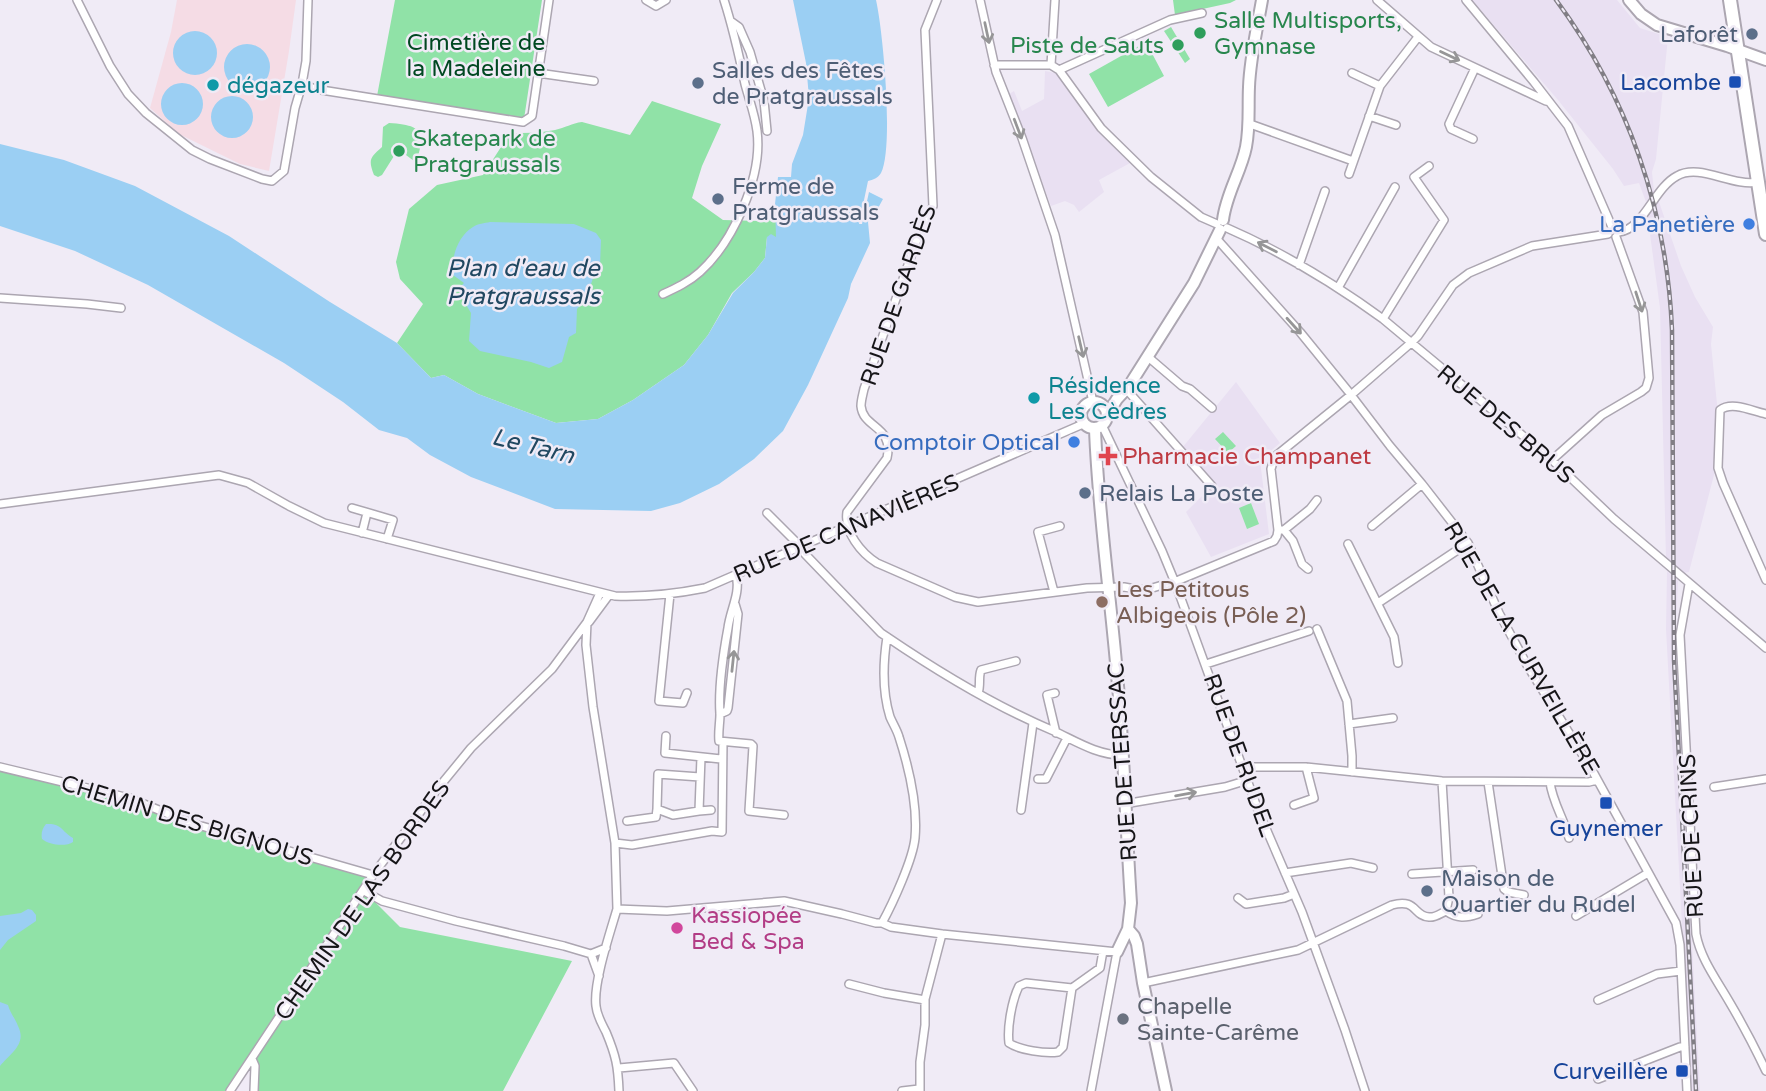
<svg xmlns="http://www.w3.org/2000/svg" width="1766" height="1091" viewBox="0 0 1766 1091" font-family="'Varela Round',sans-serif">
<rect width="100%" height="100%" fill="#f0ebf6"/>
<path fill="#f5dce5" d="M177 0H296L289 51 269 171 240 164 179 134 150 108 171 32Z"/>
<path fill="#e9e0f2" d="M1472 0H1617L1640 28 1668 37 1656 159 1652 172 1654 192 1646 202 1639 183 1624 186 1613 169 1558 100Z
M1045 71 1056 73 1097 130 1130 163 1099 180 1104 192 1079 212 1074 205 1065 201 1051 206 1009 94 1014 91 1022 111 1044 99Z
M1658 199 1681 266 1695 297 1713 327 1711 344 1717 404 1716 467 1689 572 1683 573 1666 559 1660 308 1647 212Z
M1236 382 1280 443 1260 460 1269 534 1211 557 1186 512 1214 484 1182 448Z
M1667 571 1678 581 1676 625 1680 722 1700 1091H1691L1666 629Z"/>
<path fill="#90e2a7" d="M395 0H542L524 119 377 96Z
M1173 0H1236L1230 3 1175 15Z
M1171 27 1190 59 1185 63 1164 31Z
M1146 42 1164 76 1108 107 1089 74Z
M652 101 721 124 702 166 692 198 723 220 760 221 775 204 777 237H767L765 258 754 272 732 293 708 335 684 365 633 400 598 419 556 423 478 394 444 375 431 378 397 343 423 304 400 279 396 262 409 209 437 185 483 175 510 133C525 133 540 133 555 130 565 128 572 123 582 122L630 135Z
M389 123C418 125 427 129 417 159L414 161 406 155 394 156 382 175 378 177 374 175C368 159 370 158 382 147L383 127Z
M1223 432 1236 446 1228 453 1215 439Z
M1251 503 1259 524 1247 529 1239 508Z
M0 767 104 791 191 823 373 875 364 891 400 927 572 961 503 1091H252V1061L230 1091H0Z"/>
<path fill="#9bcff3" d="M793 0H876C883 30 894 148 881 173 878 178 873 180 868 181L859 224H862L869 192 883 199 877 210 871 212 868 222 870 243 851 284 848 298 808 385 783 431 754 459 719 484 680 503 651 511 555 509 471 477 430 455 407 438 379 430 343 402 284 363 148 285 75 251 0 226V144L64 160 135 186 229 236 330 302 397 343 431 378 444 375 478 394 556 423 598 419 633 400 684 365 708 335 733 293 754 272 765 258 767 237 771 234 776 237 775 204 778 177H791L792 164 803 135 809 98 806 63Z
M173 53a22 22 0 1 1 44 0a22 22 0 1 1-44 0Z
M224 67a23 23 0 1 1 46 0a23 23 0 1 1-46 0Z
M161 104a21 21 0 1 1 42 0a21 21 0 1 1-42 0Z
M211 117a21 21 0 1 1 42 0a21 21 0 1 1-42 0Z
M490 222 574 224 596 233 601 240 600 266 594 271C594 280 589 285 589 295L577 309 576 333 569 337 562 362 549 368 531 362 480 351 469 341 471 313 462 298 461 286 464 283 453 275C451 258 457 237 473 227 477 224 485 223 490 222Z
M46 824C62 823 61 831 73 838V842C66 847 49 845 42 839 41 833 42 829 46 824Z
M28 909 32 910 36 915V921L8 940 0 950V916L21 913Z
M0 1002 8 1005C10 1013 15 1018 18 1026 27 1044 11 1053 0 1066Z"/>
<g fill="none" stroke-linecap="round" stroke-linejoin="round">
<g stroke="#aca6b1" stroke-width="10">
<path id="street" d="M77 0 110 66 128 94 146 113 192 150 210 159 262 179 272 181 284 171 295 108 302 84
M308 0 306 61 302 84 315 89 523 122 532 116 549 0
M646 0 656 6 666 0
M937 0 925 30 933 206 919 234 864 389C863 394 861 400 861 406 863 429 894 425 887 458L847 512C844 532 861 553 877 563L955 597 978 602 1087 588 1124 587 1140 590 1149 589 1179 580 1274 541 1277 536 1278 530 1271 469 1274 459 1277 455 1351 395 1412 342 1418 336 1453 285 1469 273 1532 246 1608 234
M980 0 996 72 1022 138 1055 235 1093 402
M1377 0 1431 47 1546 101
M1466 0 1534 82 1568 126 1612 227
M732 22 739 27 750 52 764 101 767 131
M994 65H1051
M1051 65 1059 70 1101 128 1151 177 1201 217 1217 224
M1051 65 1055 0
M1059 70 1170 20 1202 13
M538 73 594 81
M1352 73 1380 86
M1369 116 1396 125
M1250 124 1353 161
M1473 139 1451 129 1449 124 1475 68
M1349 174 1380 86 1418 37
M1227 228C1282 252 1335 284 1383 319L1552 460 1614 519 1766 648
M1619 232C1644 229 1654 188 1677 176 1700 163 1732 187 1758 182
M1216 238 1300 332 1348 391 1390 446 1422 484 1468 543 1499 613 1527 665 1592 770 1676 923 1680 945 1687 1091
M1299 265 1325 191
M1338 288 1395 187
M663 294C676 288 689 282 700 272 733 242 763 177 757 131 755 115 749 99 745 84 739 55 733 28 724 0
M0 298 87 304 121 308
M1383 319 1444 220 1414 177 1429 166
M1147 356 1182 386 1190 389 1212 408
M1126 389 1212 486
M1766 414C1752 411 1732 401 1720 410L1718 468 1723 483 1766 580
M1102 425 1162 551 1176 585 1258 810 1302 912 1345 1030 1365 1091
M1552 460 1602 415 1641 392 1646 388 1649 378 1643 312 1616 237
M0 504 219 475 248 483 289 506 324 523 615 596C646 597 675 594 705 588L1083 424
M352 508 393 520 387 539
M767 513 796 542 805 554 881 633 887 637C940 673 996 707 1056 732 1077 742 1098 755 1122 755
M1372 526 1422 484
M1278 530H1284L1293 541 1302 564 1308 569
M1284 530 1310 509 1317 500
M362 533 367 513
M1348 544 1394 637 1398 663
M736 575C741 593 730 610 728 628 723 655 718 686 720 714 720 723 718 732 719 741L751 744 753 746 749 811 784 815
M1689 584 1680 635 1696 934C1701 960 1717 980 1730 1003 1743 1025 1755 1048 1766 1071
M1054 592 1038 532 1060 526
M600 593 587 622 586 645 593 707 615 843 617 909C610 933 593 983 596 1006 597 1016 602 1024 606 1032 616 1056 618 1066 619 1091
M670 594 659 701 683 703 687 693
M1378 603 1468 543
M589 622 609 595
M1317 629 1347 701 1352 756V772
M887 637C883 663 882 691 890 717 893 724 897 730 899 737 909 768 918 804 915 838 913 859 893 903 882 923L891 927 942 934 1117 952 1091 1091
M1206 664 1309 631
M978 693C981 685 978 678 981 670L1016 661
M1055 693 1047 695 1056 733
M720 714 727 711 728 708 738 614 735 604
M1349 724 1393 718
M666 736 665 753 721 759
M0 767 129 798 191 823 373 875
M1243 767H1306L1442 781 1589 782 1597 780
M700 777 658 774 657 809 673 815 699 811 701 757
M1038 779H1046L1067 738
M1488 782 1504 889 1508 892 1524 895
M1550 782C1552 801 1564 819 1569 838
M1714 787 1766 779
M1124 804 1225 787 1248 780
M1294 805 1314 798 1306 767
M1021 810 1033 723
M699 811 711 810
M627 821 656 817 657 809
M615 843 632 845 712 831 722 832 723 742
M1285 873 1351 863 1373 868
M1412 874 1473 870
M364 891 382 901 456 921 564 946 591 954 606 948
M1238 898 1246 904 1284 898 1294 894
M617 909 667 911 784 901 842 914 876 923H882
M1446 911C1457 919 1466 918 1478 914
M1576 916 1648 873
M591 954 599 976
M1143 983 1298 950 1392 905C1417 898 1413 916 1429 917 1435 918 1441 913 1446 911L1449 897 1442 781
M849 984 884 993 925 1000
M1072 988 1063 1047 1058 1052C1046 1054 1019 1050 1009 1043 1007 1027 1012 1000 1019 986L1026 983 1072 988 1100 968 1103 951
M1598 1000 1657 974 1681 971
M252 1059 255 1066 254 1091
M619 1068 674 1063 693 1091
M1598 1079 1680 1047H1685
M230 1091 373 875 439 787 471 748 552 669 587 622
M902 1091 919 1089
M920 1091V1062L925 1025V999L942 934"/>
</g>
<g stroke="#aca6b1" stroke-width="14">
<path id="secondary" d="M1629 0 1641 14 1657 25 1727 46 1766 60
M1223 220C1226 194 1241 172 1246 147 1250 126 1248 108 1249 87 1250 58 1257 29 1262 0
M1081 415a13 13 0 1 1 26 0a13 13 0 1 1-26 0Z
M1107 415 1117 399 1129 386 1194 283 1220 230
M1095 429C1098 511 1110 592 1117 674 1124 750 1126 827 1131 903L1128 929 1134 936 1137 944 1143 983 1166 1091
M1117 952 1128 929"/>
</g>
<g stroke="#aca6b1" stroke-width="16">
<path id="primary" d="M1730 0 1766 234"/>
</g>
<use href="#street" stroke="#fff" stroke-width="7"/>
<use href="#secondary" stroke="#fff" stroke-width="10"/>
<use href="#primary" stroke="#fff" stroke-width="12"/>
<g stroke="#817e85" stroke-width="4.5">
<path id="rail" d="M1556 0C1628 97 1667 210 1672 330L1674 660 1696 1091"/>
</g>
<use href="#rail" stroke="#f0ebf6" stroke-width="2" stroke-dasharray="5" stroke-linecap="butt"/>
</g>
<defs><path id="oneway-shaft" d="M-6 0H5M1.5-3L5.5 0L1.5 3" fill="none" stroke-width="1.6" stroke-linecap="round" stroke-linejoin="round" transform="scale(1.75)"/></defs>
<g stroke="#969697">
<use href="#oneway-shaft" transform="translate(987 33) rotate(78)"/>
<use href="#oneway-shaft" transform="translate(1450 56) rotate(25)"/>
<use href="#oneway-shaft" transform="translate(1018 129) rotate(69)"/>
<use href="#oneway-shaft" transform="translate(1267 247) rotate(-153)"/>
<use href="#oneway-shaft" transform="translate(1639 302) rotate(72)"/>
<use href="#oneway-shaft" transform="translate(1294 326) rotate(48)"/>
<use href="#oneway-shaft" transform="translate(1081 347) rotate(77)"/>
<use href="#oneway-shaft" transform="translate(733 661) rotate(-84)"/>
<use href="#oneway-shaft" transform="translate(1186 794) rotate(-10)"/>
</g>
<g fill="#2e9e5b" stroke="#f0ebf6" stroke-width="2.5">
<circle cx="1200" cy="33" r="7"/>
<circle cx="1178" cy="45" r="7"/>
<circle cx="399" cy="151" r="7"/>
</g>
<g fill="#5c6f8a" stroke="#f0ebf6" stroke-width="2.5">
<circle cx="1752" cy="34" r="7"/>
<circle cx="698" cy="83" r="7"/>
<circle cx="718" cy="199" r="7"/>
<circle cx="1085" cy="493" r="7"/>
<circle cx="1427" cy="891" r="7"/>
</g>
<g fill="#1a4fb4" stroke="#f0ebf6" stroke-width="2.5">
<rect x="1728" y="75" width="14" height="14" rx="3.5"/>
<rect x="1599" y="796" width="14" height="14" rx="3.5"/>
<rect x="1675" y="1064" width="14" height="14" rx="3.5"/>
</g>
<g fill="#0f9aa8" stroke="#f0ebf6" stroke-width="2.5">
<circle cx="213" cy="85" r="7"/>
<circle cx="1034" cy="398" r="7"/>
</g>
<g fill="#3f7fe0" stroke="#f0ebf6" stroke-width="2.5">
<circle cx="1749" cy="224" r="7"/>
<circle cx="1074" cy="442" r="7"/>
</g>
<path fill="#e0444e" stroke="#f0ebf6" stroke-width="2.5" d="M1104.5 445.5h7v7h7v7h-7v7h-7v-7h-7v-7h7z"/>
<circle fill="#8d6e63" stroke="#f0ebf6" stroke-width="2.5" cx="1102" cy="602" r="7"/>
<circle fill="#d1479c" stroke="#f0ebf6" stroke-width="2.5" cx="677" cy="928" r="7"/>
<circle fill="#6b7280" stroke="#f0ebf6" stroke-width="2.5" cx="1123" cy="1019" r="7"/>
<g text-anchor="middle" stroke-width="5" stroke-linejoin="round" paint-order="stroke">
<g font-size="23" fill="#27864d" stroke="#f0ebf6" text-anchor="start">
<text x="1214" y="28">Salle Multisports,<tspan x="1214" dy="26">Gymnase</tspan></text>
<text x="1164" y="53" text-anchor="end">Piste de Sauts</text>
<text x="413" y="146">Skatepark de<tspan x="413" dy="26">Pratgraussals</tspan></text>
</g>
<g font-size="23" fill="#4e5e75" stroke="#f0ebf6" text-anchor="start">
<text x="1738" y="42" text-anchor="end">Laforêt</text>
<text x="712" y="78">Salles des Fêtes<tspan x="712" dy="26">de Pratgraussals</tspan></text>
<text x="732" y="194">Ferme de<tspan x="732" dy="26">Pratgraussals</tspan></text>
<text x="1099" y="501">Relais La Poste</text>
<text x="1441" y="886">Maison de<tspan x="1441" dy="26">Quartier du Rudel</tspan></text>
</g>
<g font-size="23" fill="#004821" stroke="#f0ebf6">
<text x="476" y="50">Cimetière de<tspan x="476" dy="26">la Madeleine</tspan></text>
</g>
<g font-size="23" fill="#164399" stroke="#f0ebf6" text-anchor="end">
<text x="1721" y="90">Lacombe</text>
<text x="1606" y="836" text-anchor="middle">Guynemer</text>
<text x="1668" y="1079">Curveillère</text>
</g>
<g font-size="23" fill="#0d838f" stroke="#f0ebf6" text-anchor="start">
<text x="227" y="93">dégazeur</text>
<text x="1048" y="393">Résidence<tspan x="1048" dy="26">Les Cèdres</tspan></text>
</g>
<g font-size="23" fill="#366cbe" stroke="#f0ebf6" text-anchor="end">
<text x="1735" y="232">La Panetière</text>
<text x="1060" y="450">Comptoir Optical</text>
</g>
<g font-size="23" fill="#161518" stroke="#f0ebf6">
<text transform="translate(898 295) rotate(-71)" y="8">RUE DE GARDÈS</text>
<text transform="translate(1506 424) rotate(40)" y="8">RUE DES BRUS</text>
<text transform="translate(846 528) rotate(-23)" y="8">RUE DE CANAVIÈRES</text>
<text transform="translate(1522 648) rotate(60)" y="8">RUE DE LA CURVEILLÈRE</text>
<text transform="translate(1240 755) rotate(70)" y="8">RUE DE RUDEL</text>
<text transform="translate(1122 762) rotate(-94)" y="8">RUE DE TERSSAC</text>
<text transform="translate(187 820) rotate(17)" y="8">CHEMIN DES BIGNOUS</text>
<text transform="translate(1691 836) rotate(-93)" y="8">RUE DE CRINS</text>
<text transform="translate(362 900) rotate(-55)" y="8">CHEMIN DE LAS BORDES</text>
</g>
<g font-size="23" fill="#be3a42" stroke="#f0ebf6" text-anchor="start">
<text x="1122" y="464">Pharmacie Champanet</text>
</g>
<g font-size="23" fill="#785e54" stroke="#f0ebf6" text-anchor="start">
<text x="1116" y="597">Les Petitous<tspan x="1116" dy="26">Albigeois (Pôle 2)</tspan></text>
</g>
<g font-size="23" fill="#b23c85" stroke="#f0ebf6" text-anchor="start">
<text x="691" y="923">Kassiopée<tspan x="691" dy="26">Bed &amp; Spa</tspan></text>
</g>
<g font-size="23" fill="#5b616d" stroke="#f0ebf6" text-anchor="start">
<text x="1137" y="1014">Chapelle<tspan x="1137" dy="26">Sainte-Carême</tspan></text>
</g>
<g font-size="24" font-style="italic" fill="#214861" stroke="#f0ebf6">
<text x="523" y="276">Plan d'eau de<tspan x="523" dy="28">Pratgraussals</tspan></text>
<text transform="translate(533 446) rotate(14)" y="8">Le Tarn</text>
</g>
</g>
</svg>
